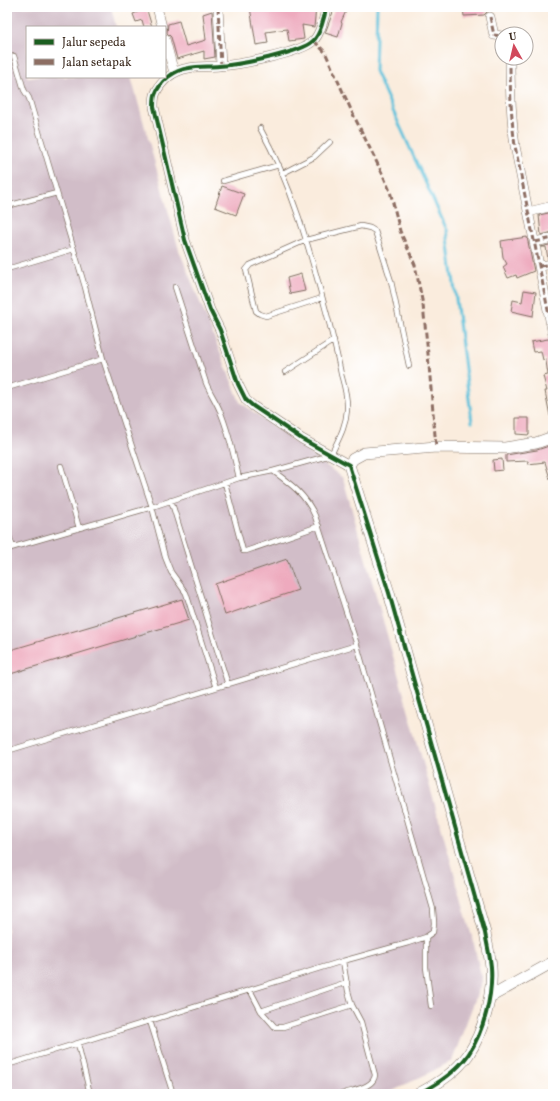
<svg xmlns="http://www.w3.org/2000/svg" width="560" height="1101" viewBox="0 0 560 1101" font-family="Vollkorn,serif">
<rect width="100%" height="100%" fill="#fff"/>
<filter id="ink" filterUnits="userSpaceOnUse"><feTurbulence type="fractalNoise" baseFrequency=".025" numOctaves="2"/><feDisplacementMap in="SourceGraphic" scale="8" xChannelSelector="R" yChannelSelector="G"/><feConvolveMatrix kernelMatrix="1 2 1 2 8 2 1 2 1" color-interpolation-filters="sRGB"/></filter>
<filter id="wash" filterUnits="userSpaceOnUse"><feTurbulence type="fractalNoise" baseFrequency=".012" numOctaves="4" result="noise"/><feDisplacementMap in="SourceGraphic" scale="16" xChannelSelector="R" yChannelSelector="G"/><feGaussianBlur stdDeviation="0.9" result="paint"/><feColorMatrix in="noise" values="0 0 0 0 0 0 0 0 0 0 0 0 0 0 0 0 0 1.4 0 .05"/><feComposite in="paint" operator="in"/></filter>
<g filter="url(#wash)">
<rect width="100%" height="100%" fill="#faecdd"/>
<path fill="#d1bdc8" d="M8 7H111L116 27H27V77H131L179 250 240 402 343 478 474 944 482 981 452 1061 387 1094H7V8Z"/>
<g fill="none" stroke-linecap="round" stroke-linejoin="round">
<path stroke="#5ec2dc" stroke-width="3" d="M377 7 375 71 447 230 472 422"/>
</g>
<g id="blocks">
<path fill="#eeaabe" d="M146 7 152 27H144L142 20 136 22 133 14 138 12 137 9Z
M250 7H316L314 27 302 25 304 39 289 41 287 29 266 32 268 43 256 45Z
M335 7 346 11 341 22 342 23 338 37 325 33Z
M463 7H488V11L484 15 464 16Z
M212 11 215 57 204 59V51L177 59 171 37 167 33 168 24 179 21 186 46 206 40 203 14Z
M222 186 244 194 236 215 215 207Z
M553 212V232L541 235 539 215Z
M527 237 534 271 517 278 516 275 508 278 503 267 507 264 503 257 501 241Z
M553 244V258L548 259 546 247H541Z
M301 274 305 291 290 294 287 278Z
M524 290 536 292 533 316 511 311 513 300 522 302Z
M548 339 551 341 553 355V415L550 416 545 391H547L543 376 548 375 546 361V359L543 360 541 351 533 352 531 342Z
M516 418H529V435L516 434Z
M552 445 553 452V481L551 482 545 462 528 464V461L506 462V455L537 450Z
M502 459 503 470 494 471 493 460Z
M287 559 298 590 225 615 215 584Z
M182 599 189 620 7 675V651Z"/>
</g>
</g>
<g filter="url(#ink)">
<use href="#blocks" fill-opacity="0" stroke="#7e6e61" stroke-width="1"/>
<g fill="none" stroke-linecap="round" stroke-linejoin="round">
<g stroke="#7e6e61" stroke-width="6">
<path id="service" d="M14 56 24 90 29 98 57 193
M260 128C295 190 312 259 330 326 334 342 338 358 341 374 344 385 348 397 347 410 346 427 338 440 331 455L273 471
M283 173 314 157 330 142
M223 181 279 165
M7 206 57 193 85 287 103 359
M7 269 74 249
M175 287 206 383C210 393 216 401 220 411 229 432 234 456 239 478
M322 298 266 316 260 314 256 311 246 270 250 265 306 240 361 226 370 228 375 231 391 281 409 366
M285 372 334 340
M7 388 103 359 152 507 165 557 171 572 186 593 216 688
M61 466 79 528
M225 483 243 551H246L319 526
M171 500 228 685
M7 531 13 547
M7 549 152 507 239 478 273 471C291 484 306 495 315 516L357 645 433 909 434 923 433 932 426 937 408 943 343 961 7 1065
M7 751 357 645
M426 937V967L431 1006
M250 990 261 1011 275 1027H283L352 1005
M261 1011 347 982
M150 1021 173 1094
M78 1044 90 1094
M342 1094C352 1090 374 1088 375 1075L361 1022 352 1005 348 991 343 961"/>
</g>
<g stroke="#7e6e61" stroke-width="10">
<path id="minor" d="M157 7 162 27
M218 7 221 66
M326 7C325 16 320 35 313 41 301 53 238 65 219 66 209 67 199 66 189 68 174 70 160 81 155 95 154 99 154 104 154 107L185 240 210 310 220 330 238 384 246 400 253 406 302 439 349 465
M490 17 494 35 502 36
M165 39 174 73
M510 58C510 88 511 117 515 146L553 335
M528 212 553 206
M535 242 553 238
M540 266 553 264"/>
</g>
<g stroke="#7e6e61" stroke-width="12">
<path id="tertiary" d="M490 997 553 962
M418 1094C436 1085 456 1072 468 1055 484 1031 493 995 491 967 490 956 487 944 485 933L389 593 349 465 353 459 364 453 436 447 505 448 536 443 553 437"/>
</g>
<use href="#service" stroke="#fff" stroke-width="4.5"/>
<use href="#minor" stroke="#fff" stroke-width="9"/>
<use href="#tertiary" stroke="#fff" stroke-width="11"/>
<path stroke="#8d6e63" stroke-width="3" stroke-dasharray="6 3" stroke-linecap="butt" d="M218 7 221 66
M490 17 494 35 502 36
M314 41 325 52 352 112 383 175 390 191 400 231 415 265 423 305 428 354 436 447
M510 58C510 88 511 117 515 146L553 335
M535 242 553 238
M540 266 553 264"/>
<g stroke="#fff" stroke-width="6">
<path id="cycleway" d="M326 7C325 16 320 35 313 41 301 53 238 65 219 66 209 67 199 66 189 68 174 70 160 81 155 95 154 99 154 104 154 107L185 240 210 310 220 330 238 384 246 400 253 406 302 439 349 465 389 593 485 933C487 944 490 956 491 967 493 995 484 1031 468 1055 456 1072 436 1085 418 1094"/>
</g>
<use href="#cycleway" stroke="#1b5e20" stroke-width="4"/>
</g>
</g>
<rect width="560" height="1101" fill="none" stroke="#fff" stroke-width="24"/>
<rect x="26" y="26" width="140" height="52" fill="#ffffff" stroke="#b1aaa5"/>
<rect x="34" y="39" width="20" height="6" fill="#1b5e20" stroke="#b1aaa5"/>
<text x="62" y="46" font-size="12" fill="#3b2a1e">Jalur sepeda</text>
<rect x="34" y="59" width="20" height="6" fill="#8d6e63" stroke="#b1aaa5"/>
<text x="62" y="66" font-size="12" fill="#3b2a1e">Jalan setapak</text>
<g transform="translate(514 46) rotate(352)"><circle r="19" fill="#ffffff" stroke="#b1aaa5"/>
<path d="M0-3L7 15L0 10L-7 15Z" fill="#d1495b"/>
<text y="-6" font-size="11" font-weight="bold" text-anchor="middle" fill="#3b2a1e">U</text>
</g>
</svg>
